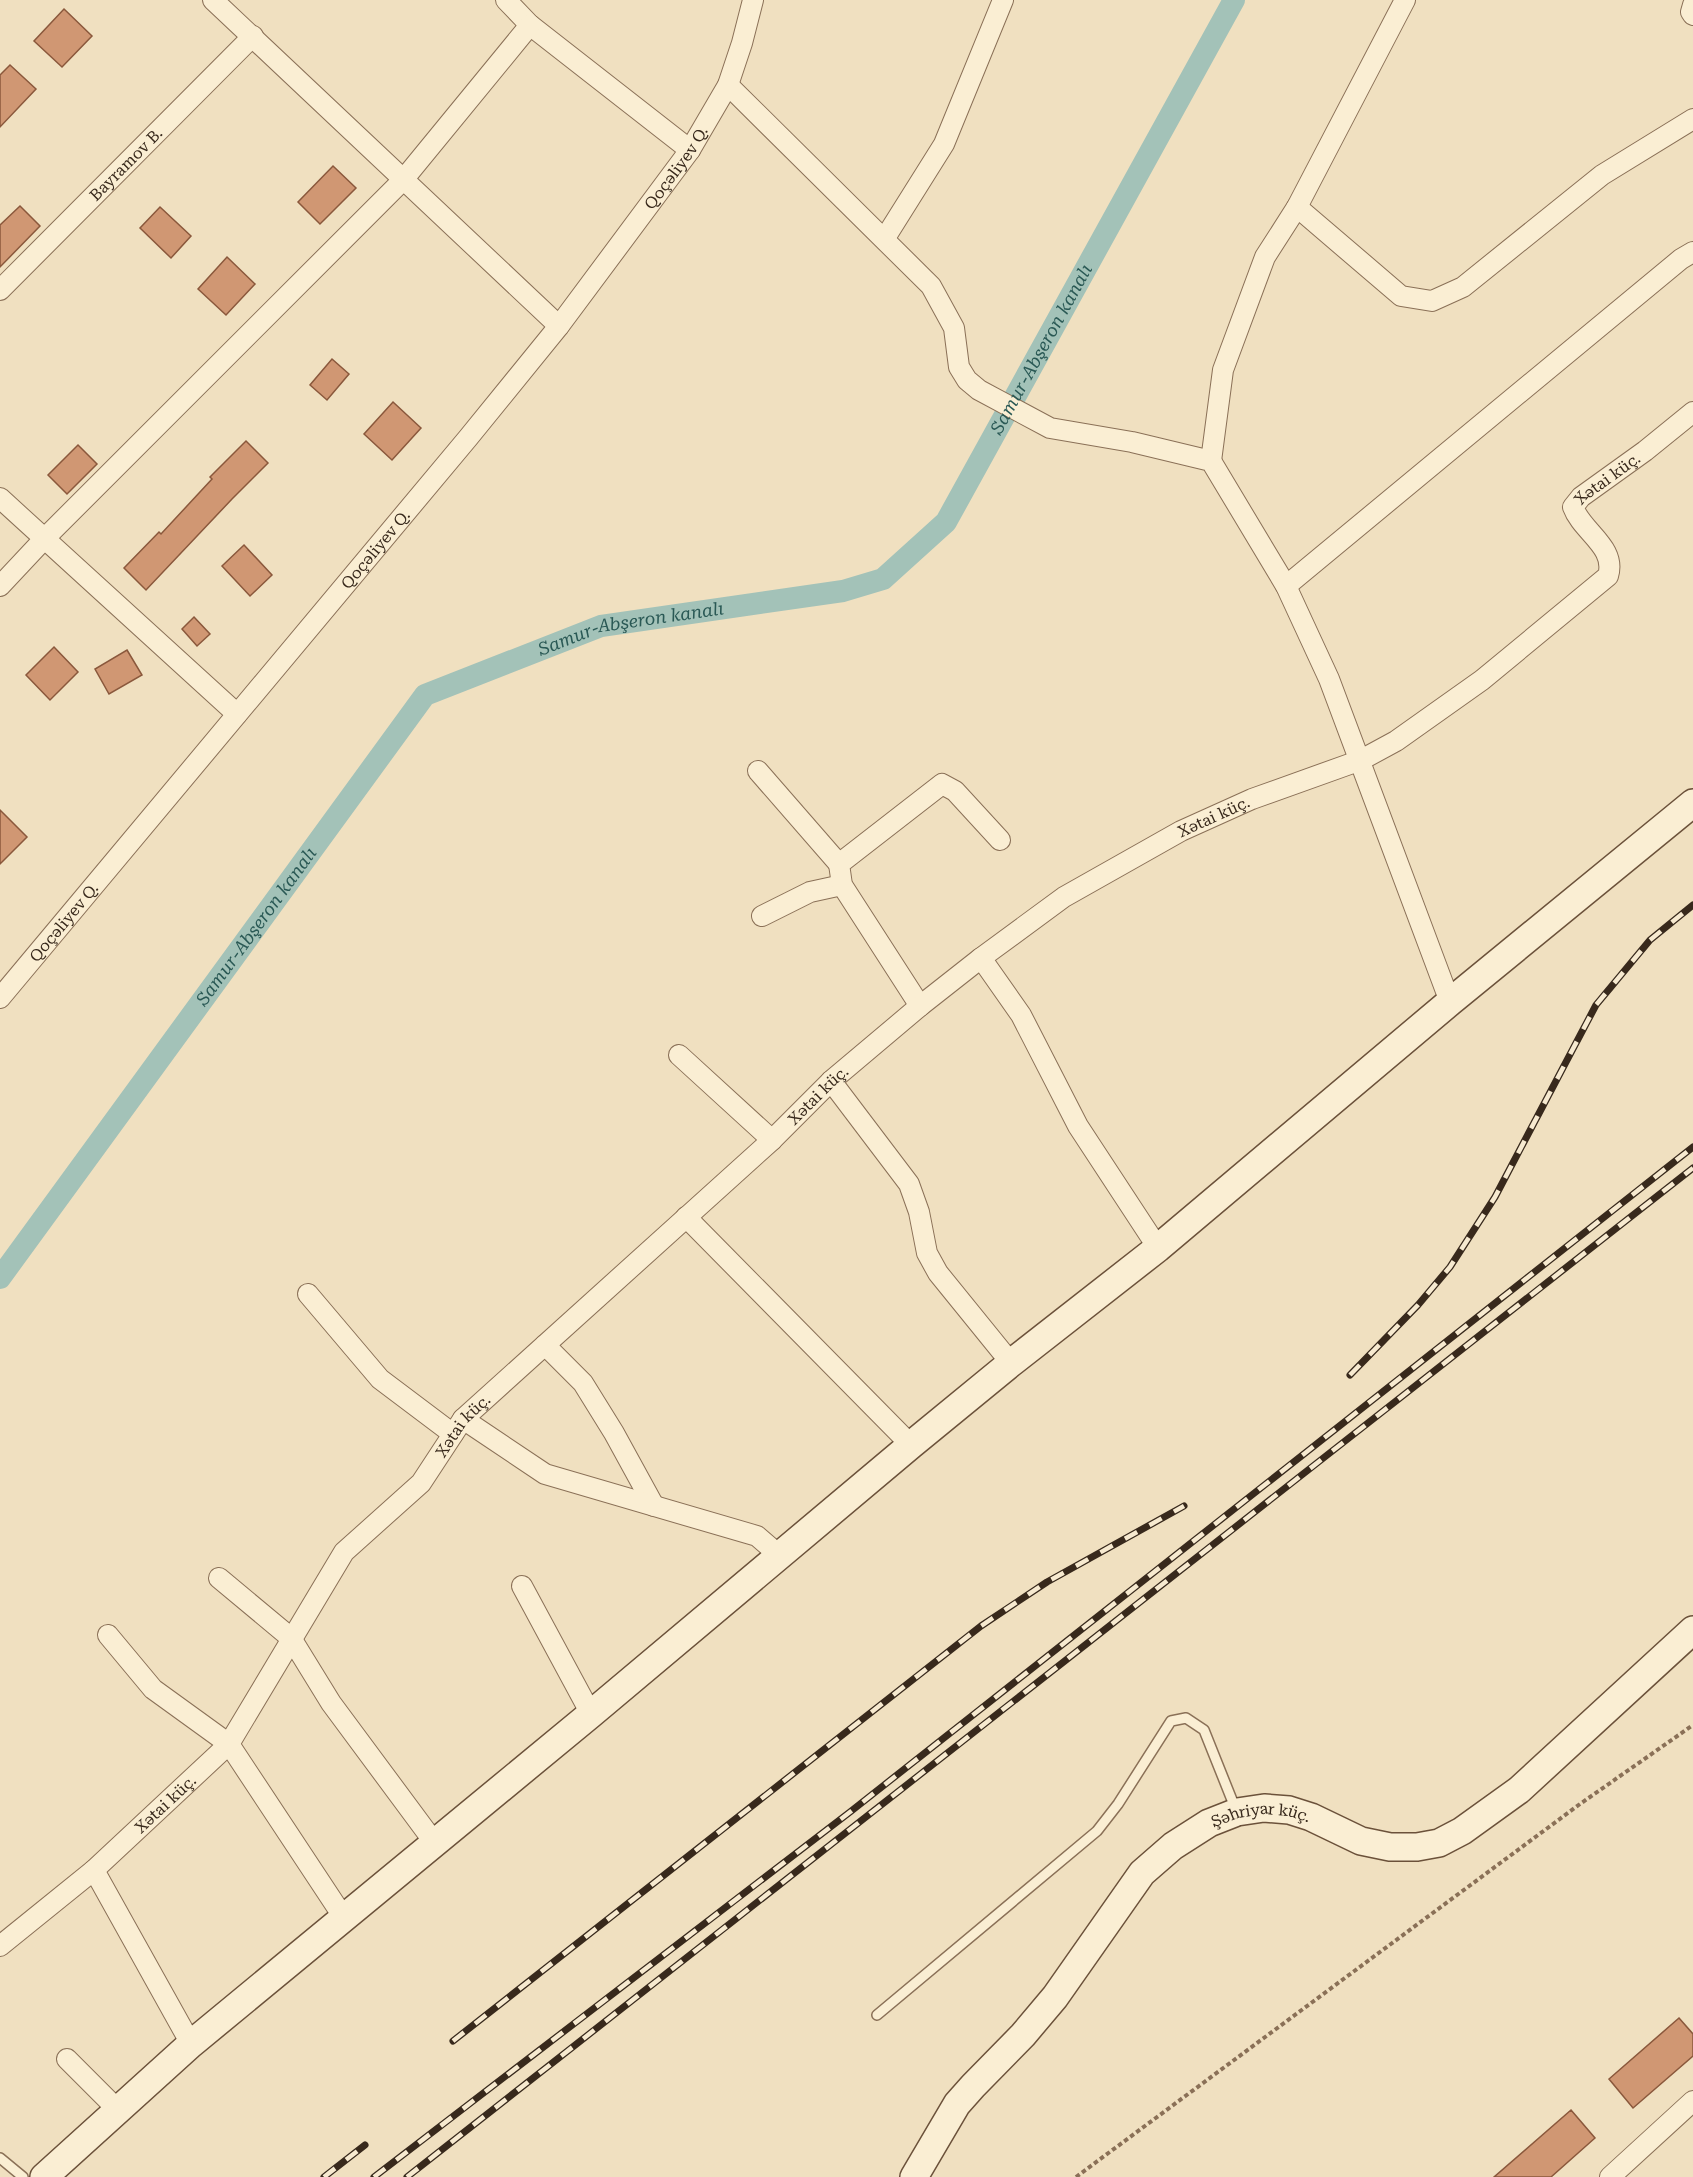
<svg xmlns="http://www.w3.org/2000/svg" width="1693" height="2177" viewBox="0 0 1693 2177" font-family="'Roboto Serif',serif">
<rect width="100%" height="100%" fill="#f0e0c0"/>
<g fill="none" stroke-linecap="round" stroke-linejoin="round">
<path stroke="#a3c2b8" stroke-width="22" id="s1" d="M0 1278 425 695 601 626 843 591 883 579 946 522 1234 0"/>
</g>
<path fill="#d09773" stroke="#8a583c" stroke-width="1.5" d="M64 9 92 36 62 67 34 41Z
M10 65 36 89 0 127V75Z
M333 166 356 188 320 224 298 202Z
M20 206 40 226 0 267V225Z
M160 207 191 236 171 258 140 228Z
M227 257 255 284 226 315 198 289Z
M332 359 349 374 327 400 310 385Z
M393 402 421 428 392 460 364 434Z
M246 441 268 463 232 499 146 590 124 568 159 532 161 534 212 479 210 477Z
M78 445 97 464 67 494 48 475Z
M244 545 272 575 250 596 222 566Z
M194 617 210 634 197 646 182 629Z
M54 647 78 672 50 700 26 675Z
M127 650 142 675 109 694 95 669Z
M0 810 27 837 0 864Z
M1679 2018 1693 2034V2056L1633 2108 1609 2079Z
M1571 2110 1595 2138 1551 2177H1494Z"/>
<g fill="none" stroke-linecap="round" stroke-linejoin="round">
<g stroke="#8a7057" stroke-width="12">
<path id="lane" d="M877 2015 1097 1831 1118 1804 1171 1721 1186 1718 1204 1730 1236 1810
M0 2158 23 2177"/>
</g>
<g stroke="#8a7057" stroke-width="22">
<g id="street">
<path d="M213 0 559 326"/>
<path d="M506 0 530 25 690 150"/>
<path d="M1693 5 1691 12 1693 15"/>
<path d="M728 85 931 286 954 328 959 367 967 380 979 390 1050 428 1132 442 1211 461 1286 586 1329 679 1450 1002"/>
<path d="M1297 207 1401 296 1432 301 1463 287 1602 175 1693 119"/>
<path d="M885 238 944 144 1003 0"/>
<path id="s2" d="M0 290 253 36"/>
<path d="M1211 461 1223 370 1265 257 1297 207 1405 0"/>
<path d="M0 498 237 714"/>
<path d="M0 586 45 538 403 180 530 25"/>
<path d="M1286 586 1681 259 1693 252"/>
<path d="M758 771 839 864"/>
<path d="M762 916 810 892 842 885"/>
<path d="M981 958 1021 1015 1078 1126 1158 1248"/>
<path id="s3" d="M0 998 468 438 559 326 690 150 728 85 742 43 753 0"/>
<path d="M920 1006 842 885 839 864 942 784 955 791 1000 840"/>
<path d="M679 1055 772 1140"/>
<path d="M831 1081 909 1184 919 1212 927 1253 938 1273 1011 1363"/>
<path d="M686 1217 911 1445"/>
<path d="M308 1294 380 1379 453 1434"/>
<path d="M545 1345 583 1383 614 1433 654 1506"/>
<path d="M463 1419 545 1474 757 1536 779 1555"/>
<path d="M219 1578 291 1638 331 1703 434 1842"/>
<path d="M522 1586 591 1714"/>
<path d="M108 1635 153 1689 229 1744 344 1918"/>
<path d="M94 1870 191 2044"/>
<path id="s4" d="M0 1946 94 1870 229 1744 344 1552 421 1483 463 1419 772 1140 831 1081 920 1006 981 958 1064 897 1181 831 1252 799 1361 760 1396 741 1482 680 1608 576C1617 547 1582 532 1573 507L1581 497 1645 451 1693 412"/>
<path d="M67 2059 117 2109"/>
<path d="M1610 2177 1693 2101"/>
</g>
</g>
<g stroke="#6b513a" stroke-width="30">
<g id="secondary">
<path d="M44 2177 191 2044 591 1714 911 1445 1011 1363 1158 1248 1450 1002 1693 803"/>
<path id="s5" d="M914 2177 957 2104 973 2086 1023 2035 1055 1997 1142 1873 1173 1846 1209 1823 1237 1812 1264 1808 1289 1810 1311 1817 1361 1841 1390 1847H1417L1439 1843 1462 1831 1519 1790 1693 1630"/>
</g>
</g>
<path stroke="#8a7057" stroke-width="4" stroke-dasharray="4.5 3" stroke-linecap="butt" d="M1076 2177 1580 1804 1693 1725"/>
<use href="#lane" stroke="#faeed3" stroke-width="9"/>
<use href="#street" stroke="#faeed3" stroke-width="20"/>
<use href="#secondary" stroke="#faeed3" stroke-width="27"/>
<g stroke="#38291c" stroke-width="7">
<path id="rail" d="M1350 1375 1418 1305 1450 1267 1495 1197 1596 1005 1650 940 1693 905
M453 2041 981 1626 1047 1582 1184 1506
M324 2177 365 2145
M374 2177 850 1812 1693 1147
M407 2177 1693 1168"/>
</g>
<use href="#rail" stroke="#f7ead0" stroke-width="4.5" stroke-dasharray="14" stroke-linecap="butt"/>
</g>
<g text-anchor="middle" stroke-width="4.5" stroke-linejoin="round" paint-order="stroke">
<g font-size="16" fill="#38291c" stroke="#f7ead0">
<text dy="6" stroke="none"><textPath href="#s2" startOffset="178">Bayramov B.</textPath></text>
<text dy="6" stroke="none"><textPath href="#s3" startOffset="1071">Qoçəliyev Q.</textPath></text>
<text dy="6" stroke="none"><textPath href="#s4" startOffset="2268">Xətai küç.</textPath></text>
<text dy="6" stroke="none"><textPath href="#s3" startOffset="585">Qoçəliyev Q.</textPath></text>
<text dy="6" stroke="none"><textPath href="#s4" startOffset="1676">Xətai küç.</textPath></text>
<text dy="6" stroke="none"><textPath href="#s3" startOffset="99">Qoçəliyev Q.</textPath></text>
<text dy="6" stroke="none"><textPath href="#s4" startOffset="1190">Xətai küç.</textPath></text>
<text dy="6" stroke="none"><textPath href="#s4" startOffset="704">Xətai küç.</textPath></text>
<text dy="6" stroke="none"><textPath href="#s4" startOffset="218">Xətai küç.</textPath></text>
<text dy="6" stroke="none"><textPath href="#s5" startOffset="519">Şəhriyar küç.</textPath></text>
</g>
<g font-size="18" font-style="italic" fill="#2a5955" stroke="#f7ead0">
<text dy="6" stroke="none"><textPath href="#s1" startOffset="1479">Samur-Abşeron kanalı</textPath></text>
<text dy="6" stroke="none"><textPath href="#s1" startOffset="939">Samur-Abşeron kanalı</textPath></text>
<text dy="6" stroke="none"><textPath href="#s1" startOffset="435">Samur-Abşeron kanalı</textPath></text>
</g>
</g>
</svg>
